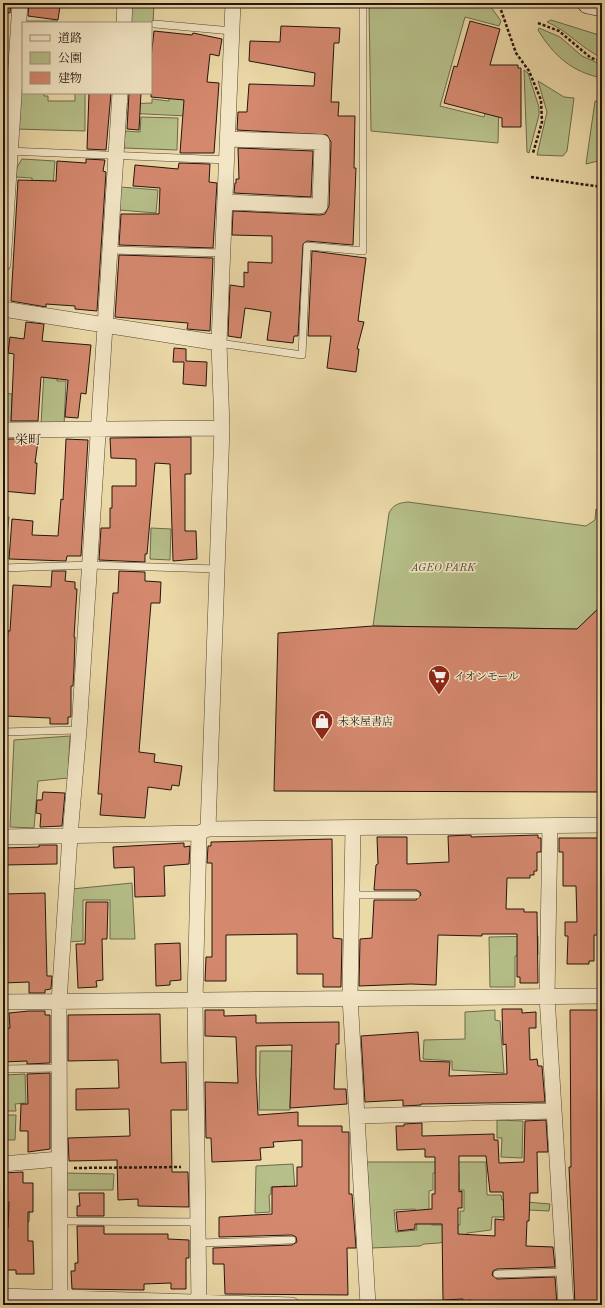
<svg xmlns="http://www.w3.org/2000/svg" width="605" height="1308" viewBox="0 0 605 1308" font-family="'Old Standard TT','Noto Serif JP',serif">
<rect width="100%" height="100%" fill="#ecd9a8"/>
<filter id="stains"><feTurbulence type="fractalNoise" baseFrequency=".005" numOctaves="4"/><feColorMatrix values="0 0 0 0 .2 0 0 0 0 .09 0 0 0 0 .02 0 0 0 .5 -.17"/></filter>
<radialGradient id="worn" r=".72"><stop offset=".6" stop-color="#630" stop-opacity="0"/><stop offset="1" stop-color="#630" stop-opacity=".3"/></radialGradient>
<path fill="#b6bf89" stroke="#6c6a4c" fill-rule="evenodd" d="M131 3H154L153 24 129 22Z
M369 3H488L501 21 499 26 465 17 440 106 484 117 490 94 499 97 498 143 371 131Z
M551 20 602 36V58C581 48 568 31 547 22Z
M23 21H57V23H23Z
M539 28 560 37 582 56 602 65V78C572 72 554 56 538 30Z
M23 53V93H44V96H48V101H75V93H85V131L16 129Z
M524 70 528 73 539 107V115L529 153 527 152Z
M538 81 564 97 574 98 567 151 563 156 537 155 547 112Z
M170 82H188L187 116 124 113V104L152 103V99L169 101Z
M595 101 602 102V160L586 164Z
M141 117 178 118 177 150 124 148 125 131 140 132Z
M22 159 55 161 53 185 32 182V178L16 177 17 167Z
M121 187 158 190 156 213 119 210Z
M44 372 58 373 57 381H66L64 426 41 425Z
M3 393 12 394 11 425 3 424Z
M408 502 586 526 595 520 596 509 602 510V605L577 629 373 626 389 513C393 505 398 503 408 502Z
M3 517H9L6 547H3Z
M151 528 171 529 170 560 150 559Z
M70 736 68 778 38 781 34 828 10 827 14 740Z
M132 883 135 939H110V900H83V941L68 942 72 889Z
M538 936V955L515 956V987H490L489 937Z
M495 1010V1020L500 1021 504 1073 452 1070V1061L423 1059 424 1040 465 1039V1012Z
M260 1051H302V1068H291L290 1110H259Z
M25 1074 26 1103 15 1104 16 1111H3V1075Z
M3 1115H16L15 1140H3Z
M497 1120 523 1121 522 1158 501 1157 502 1138H497Z
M367 1162H486L487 1195H501L502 1200 550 1204 549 1211 508 1209 506 1217H492L491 1230 467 1233V1238L439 1243 424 1244 420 1246 371 1248ZM433 1173H459V1190H464V1211H460V1225H432V1211H429V1191L433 1190ZM415 1209 417 1230 396 1232 394 1210Z
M293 1164 295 1190 287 1191V1186L271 1187V1194L269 1195 270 1212 255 1213 256 1166Z
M66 1173 114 1174 113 1190H66Z
M3 1206H30L29 1222H3Z"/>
<path fill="#d4886e" stroke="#23150f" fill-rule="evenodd" d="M3 3H11L10 13 3 12Z
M29 3 60 6 58 20 28 16Z
M470 21 500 29 490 65H518V68H521V127H502V118L444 103 454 66 457 67Z
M281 26 340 28 339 43H334L331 102H339L338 116H355L354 168H356L353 245 307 241 303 244 298 336H294L293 343 267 340 271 312 245 308 241 338 228 336 230 285 244 287V272L248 273V262L272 263V236L232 235 233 211 320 215 325 214 329 206 331 142 327 135 237 130 238 112H247L249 84 314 86 315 73 249 61 250 41 280 42Z
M154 31 192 35 193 33 222 39 219 56 210 54 207 82 219 83 214 153H180L184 100 151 97V58Z
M89 93H111L106 150 87 149Z
M129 93H141L139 130 127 129Z
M238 148 313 151 311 197 234 193 235 183H236V179H239Z
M86 159 105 160 103 171 106 172 97 311 75 309V306L46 304V307L11 301 18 180 56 181 57 161 86 163Z
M179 163 210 164 209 182 217 183 213 248 119 245 121 214H159L160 188 133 186 135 165 178 169Z
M312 251 366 258 358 321 364 322 357 349H359L356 372 327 368 331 336H308Z
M119 255 213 258 210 331 187 329 188 323 115 317Z
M26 322 44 324 42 341 91 345 86 394 81 393 78 418 65 417 68 380 41 377 38 421H11L14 354 8 353 10 337 24 339Z
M174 348 186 349V361L207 362 206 386 183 384 184 362H173Z
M191 437V474H185V531H196L197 559 173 561 170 464 155 463 147 554H145V562L99 560 101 528H110V508H112V486H136V459L111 458 110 438Z
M10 439H37L38 441 35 463H37L35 494 3 491V440Z
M66 439 88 440 81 556H67L66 561 9 559 12 519 33 521 32 535 58 536 61 499 63 500Z
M52 571H66L65 581 75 582V589H77L74 637H75L74 668 73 686H71V717H68V724H50V718L5 716 6 708H3V665L4 655 6 656 8 631H10L13 585 51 587Z
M119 571 145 572V581L161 582 160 603H151L139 752 155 754 154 762 182 766 179 786 172 785 171 790 148 787 145 818 100 815 102 794H98L113 593H118Z
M602 605V792L274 791 278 633 373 626 577 629Z
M43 792 65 793 62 826 40 827 41 814 36 813 37 800H42Z
M471 835V837L538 835V838H541V852H537V871H534V875H530V878H507L506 909H524V912H537L538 983H520V977H517V934H482V936L438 935 436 985 411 984 359 986 360 939 372 938 374 900H416L421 895 420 892 416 890H374L376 865 378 864 377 837H407V864L449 862 448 836Z
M559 838H602V935H594V961H589V964H567L568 936H565V922H577L576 886H563V852H559Z
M332 839 333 938 342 939 341 987H323V974H297V934L226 935V981H205L206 957H212V863H207L208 846H211V842Z
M184 843V847L190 846 189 864 164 866 165 896 135 897 134 867 114 868 113 847Z
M39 845H57V864L3 865V848L39 847Z
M45 893 47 976H52L51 989 45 990V993H29V982L3 983V894Z
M86 902H108L107 939H102L103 980 96 981 97 987 78 988 76 944H85Z
M180 943 181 980 170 981V985L156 986 155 944Z
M502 1009H522V1013L536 1012V1028H529L530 1060 537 1059 538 1066H542L545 1102 421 1104V1105L403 1106V1100L365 1102 361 1036 418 1032 420 1061 450 1062 449 1076 507 1074 506 1044 503 1045Z
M205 1010H224V1016L256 1015V1023L339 1022V1044H336L334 1089H346L347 1104 290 1108 292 1045 256 1046V1075L258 1115 298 1112V1126H342V1132H349V1194H352L356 1248H347L348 1295 225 1294 224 1264H213V1248L292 1245 297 1242 296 1237 292 1235 219 1237V1217L272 1214V1187L297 1186V1167H302V1140L273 1142 274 1147 260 1148 261 1160 212 1162 211 1138H206L205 1082 238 1083 236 1037 205 1036Z
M570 1010H602V1305H575L569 1167H571Z
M29 1011H45V1015H50V1063L27 1064V1061L3 1062 4 1029 10 1028 9 1013Z
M160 1014 161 1063 186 1062 187 1110H171L172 1172H188L189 1207 138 1206V1199L118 1200 117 1160 69 1161 68 1138 130 1136 129 1109 76 1110V1089L119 1088 118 1060 68 1061V1015Z
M50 1073V1149L28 1152V1131H20L21 1104H28L27 1074Z
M546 1120 548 1152H537L538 1193H530L529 1221H527L526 1246 553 1247 555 1267 497 1269 493 1271 492 1275 497 1279 555 1277 557 1305 471 1302V1300L463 1301V1299L443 1300 442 1224H415V1229L398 1231 396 1212 432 1209V1194H435V1157H425V1149L397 1150 396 1126H404V1124L422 1123V1136L494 1134V1140H498L499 1163 524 1162 525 1121ZM459 1156H486L490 1192H503L504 1220 495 1219V1236L458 1234V1208H462V1191L459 1192Z
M23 1172V1183H33V1212H28V1241H33L34 1274H16V1270H3V1228H8L9 1202H3V1173Z
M79 1193H104V1216H77V1206H80Z
M77 1226H104V1234H168V1239L189 1240V1258H186V1289H171V1283L144 1284V1290L72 1289 71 1271H75V1263H78Z"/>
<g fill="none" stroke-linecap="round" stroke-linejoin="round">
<g stroke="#554635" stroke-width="8">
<path id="service" d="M155 24 232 31
M8 151 228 160
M110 250 223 253
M219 343 302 355 307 246 363 251V3
M3 568 90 565 217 569
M3 732 79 730
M352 895H416
M3 1069 58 1068
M59 1221 198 1222
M199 1243 292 1240
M497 1274 564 1272"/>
</g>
<g stroke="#554635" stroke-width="16">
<path id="minor" d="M124 23 125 3
M225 202 320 206 322 142 228 139
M3 264 20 3
M3 309 219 343
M3 430 222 428
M550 826 547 996 566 1305
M353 828 350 997 368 1305
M208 829 222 428 219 343 233 3
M199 833 195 1002 199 1305
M3 837 199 833 208 829 602 825
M3 1002 602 996
M357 1116 554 1111
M3 1164 59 1159
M3 1296 292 1305
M60 1298 59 1002 70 836 79 730 120 93"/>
</g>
<g stroke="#23150f" stroke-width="22">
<path id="secondary" d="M588 3 602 6"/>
</g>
<path stroke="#23150f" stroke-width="2.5" stroke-dasharray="3 2" stroke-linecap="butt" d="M501 10 516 53 529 71 541 100 542 122 533 153
M538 23 559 31 591 58 602 61
M531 177 602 187
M74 1168 181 1167"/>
<use href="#service" stroke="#f3e6c6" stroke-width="7"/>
<use href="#minor" stroke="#f3e6c6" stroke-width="15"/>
<use href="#secondary" stroke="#f3e6c6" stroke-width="21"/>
</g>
<defs>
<g id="supermarket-pin" transform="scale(1.15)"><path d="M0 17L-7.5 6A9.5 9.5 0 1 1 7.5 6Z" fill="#8f2418" stroke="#f3e6c6"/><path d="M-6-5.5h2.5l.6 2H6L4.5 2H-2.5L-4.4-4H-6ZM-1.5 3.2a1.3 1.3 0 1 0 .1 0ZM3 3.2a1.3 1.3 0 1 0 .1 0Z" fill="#fff"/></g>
<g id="shop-pin" transform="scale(1.15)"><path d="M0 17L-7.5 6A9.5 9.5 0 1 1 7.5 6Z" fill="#8f2418" stroke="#f3e6c6"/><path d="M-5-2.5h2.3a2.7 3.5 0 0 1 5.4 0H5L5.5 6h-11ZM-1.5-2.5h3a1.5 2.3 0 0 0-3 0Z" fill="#fff"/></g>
</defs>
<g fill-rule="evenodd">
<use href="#supermarket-pin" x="439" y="676"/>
<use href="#shop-pin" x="322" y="721"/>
</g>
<g text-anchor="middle" stroke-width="3" stroke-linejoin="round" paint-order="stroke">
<g font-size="11" font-style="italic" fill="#56503a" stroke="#f3e6c6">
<text x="443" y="571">AGEO PARK</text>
</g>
<g font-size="11" fill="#23150f" stroke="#f3e6c6" text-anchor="start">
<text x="454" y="680">イオンモール</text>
<text x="338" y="725">未来屋書店</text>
</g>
<g font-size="13" fill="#23150f" stroke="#f3e6c6">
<text x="28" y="444">栄町</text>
</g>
</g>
<rect width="605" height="1308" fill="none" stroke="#ecd9a8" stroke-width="16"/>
<rect x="4" y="4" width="597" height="1300" fill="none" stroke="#23150f" stroke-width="2"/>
<rect x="8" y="8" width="589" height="1292" fill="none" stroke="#23150f"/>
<rect x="22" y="22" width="130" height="72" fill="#f3e6c6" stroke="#a0927d"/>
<rect x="30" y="35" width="20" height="6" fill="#f3e6c6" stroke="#a0927d"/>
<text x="58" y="42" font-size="12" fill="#23150f">道路</text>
<rect x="30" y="52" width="20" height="12" fill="#b6bf89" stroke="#a0927d"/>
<text x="58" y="62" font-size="12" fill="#23150f">公園</text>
<rect x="30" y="72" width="20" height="12" fill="#d4886e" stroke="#a0927d"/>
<text x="58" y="82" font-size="12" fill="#23150f">建物</text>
<rect width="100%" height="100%" filter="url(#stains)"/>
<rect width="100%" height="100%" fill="url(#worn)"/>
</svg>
